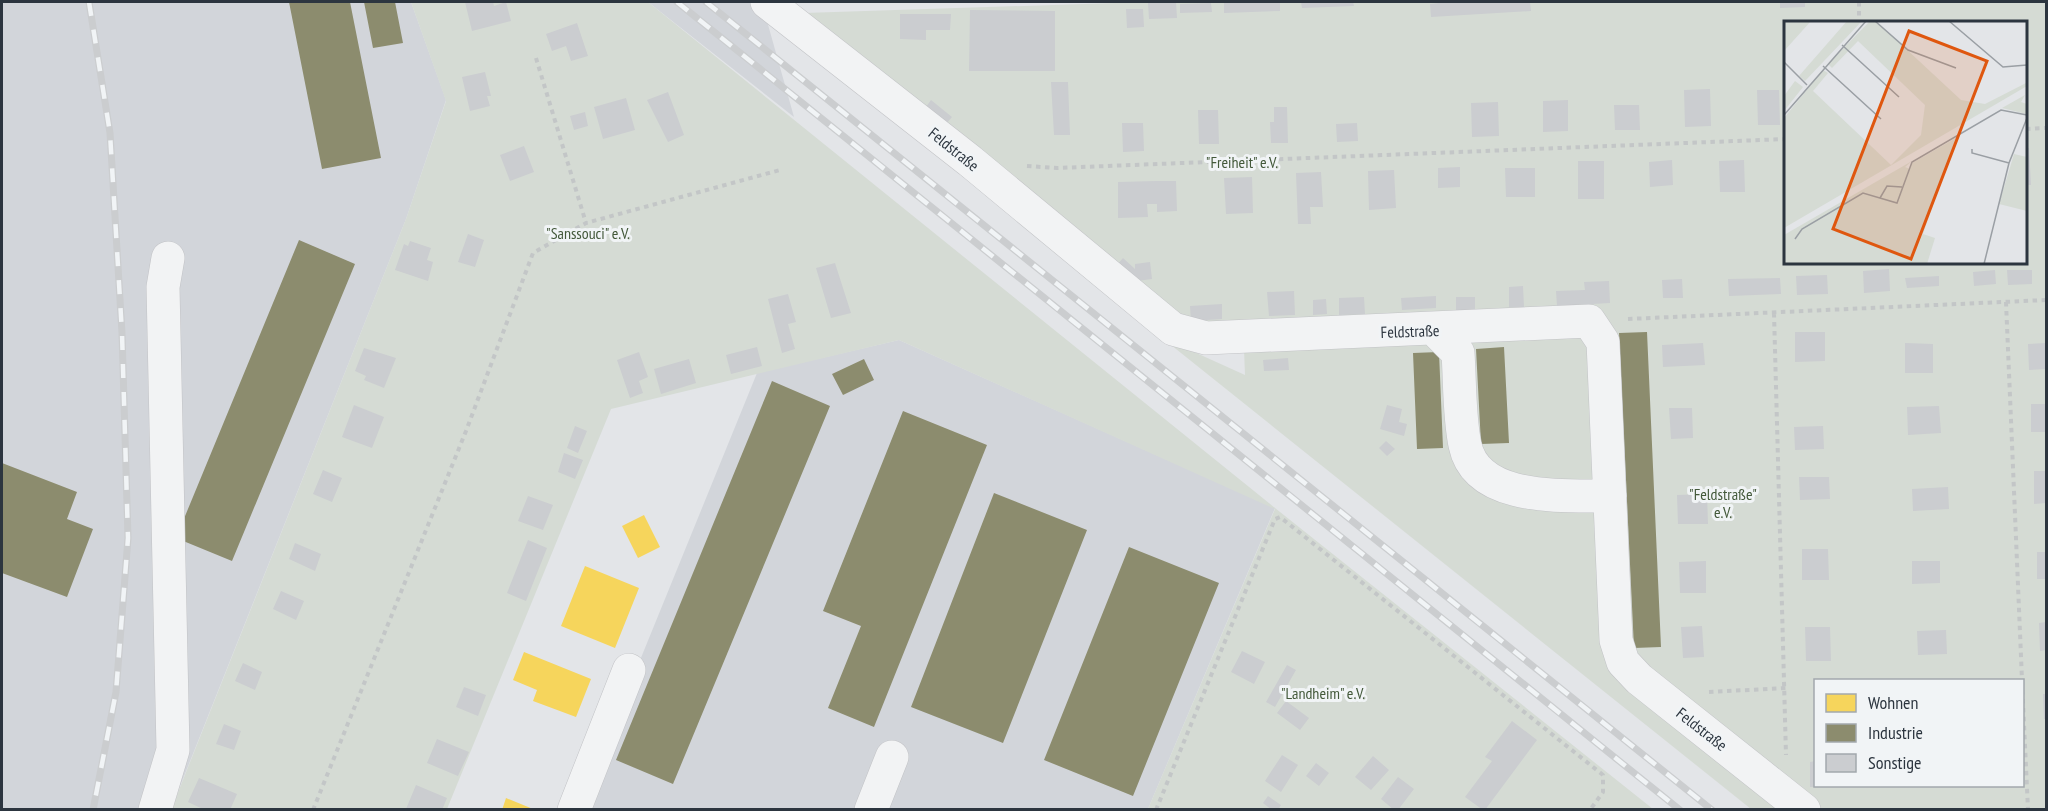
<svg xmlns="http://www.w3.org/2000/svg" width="2048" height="811" viewBox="0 0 2048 811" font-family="'PT Sans Narrow',sans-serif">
<rect width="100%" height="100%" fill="#e3e5e8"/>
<path fill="#d2d5da" d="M2 2H411L446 100 406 219 171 809 2 810Z
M648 2H749L765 14 794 117Z
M899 340 1275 508 1148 809 579 810 757 373Z"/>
<path fill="#d5dbd4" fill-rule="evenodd" d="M411 2H648L1275 508 1653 809H1148L1275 509 899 340 611 409 447 809 171 810 406 219 446 101Z
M1145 2H2046V809H1751L1161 337 1245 375 1243 323 1182 325 804 13ZM1786 22H2026V262H1786ZM1816 680H2022V786H1816Z"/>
<path fill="#f6d55c" d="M644 515 660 547 638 558 622 526Z
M585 566 639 588 615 648 561 626Z
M524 652 591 679 576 717 533 701 537 690 513 680Z
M506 798 533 809V810H502Z"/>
<path fill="#8c8c6e" d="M289 2H350L381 158 322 169Z
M364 2H395L403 43 373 48Z
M299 240 355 264 232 561 176 538Z
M1647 332 1661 647 1634 648 1619 333Z
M1504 347 1509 443 1481 444 1476 349Z
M1439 352 1443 448 1417 449 1413 353Z
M864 359 874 380 843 395 832 374Z
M772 381 830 406 673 784 616 760Z
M903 411 987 445 874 727 828 708 861 626 823 611Z
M2 463 77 492 67 519 93 529 67 597 2 573Z
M994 493 1087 530 1003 743 911 707Z
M1129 547 1219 583 1133 796 1044 760Z"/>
<path fill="#cbcdd0" d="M465 2H493L494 6 506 2 511 21 472 31Z
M1176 2 1177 18 1149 19 1148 3Z
M1280 2V11L1224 13V3Z
M1301 2H1353L1354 6 1302 8Z
M1448 2H1530L1531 11 1431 17 1430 4Z
M1780 2H1805V7L1780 8Z
M1211 3 1212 12 1180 13V4Z
M1126 9H1143L1144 27 1127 28Z
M970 10 1055 11V71H969Z
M900 14H951L950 30H926V40L900 39Z
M577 23 588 56 571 61 566 46 552 51 546 34Z
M485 72 491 96H487L490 106 470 111 462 77Z
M1051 82H1068L1070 135H1054Z
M1710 89 1711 126 1685 127 1684 90Z
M1757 90H1779L1780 125H1758Z
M668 92 684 135 668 142 647 100Z
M626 98 635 130 603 139 594 107Z
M931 100 952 117 946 124 926 107Z
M1568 100V131L1543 132V101Z
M1498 102 1499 136 1472 137 1471 103Z
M1614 105H1639L1640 130H1615Z
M1274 107H1287L1288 143H1271L1270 122H1274Z
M1198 110H1218L1219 144H1199Z
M585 112 588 126 574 130 570 116Z
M1122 123H1143L1144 151 1123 152Z
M1357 123 1358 141 1337 142 1336 124Z
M524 146 534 172 510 181 500 155Z
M2026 148H2029L2031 185H2026Z
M1672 160 1673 185 1650 187 1649 162Z
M1744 160 1745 192H1720L1719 161Z
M1578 161H1604V199H1578Z
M1460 167V187L1438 188V168Z
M1505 168H1535V197H1506Z
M1394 170 1396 208 1369 210 1368 171Z
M1321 172 1323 207H1310L1311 224H1298L1296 173Z
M1252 177 1253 213 1226 214 1224 178Z
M1156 181H1176L1177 211 1157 212V204H1147L1148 217 1118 218V182Z
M468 234 484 240 475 267 458 262Z
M410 241 431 248 427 260 433 262 428 281 395 270 404 244 408 246Z
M1123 258 1135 269V264L1150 262 1152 279 1137 281 1117 265Z
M835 263 851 313 831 318 816 268Z
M1889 269 1890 291 1864 293 1863 271Z
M1995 270 1996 284 1974 286 1973 272Z
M2007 270H2032V284L2008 285Z
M1827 275 1828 294 1797 295 1796 276Z
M1939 276V286L1907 288 1905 278Z
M1780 278 1781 294 1729 296 1728 279Z
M1682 279 1683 298H1663L1662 280Z
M1609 281 1610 303 1557 306 1556 291 1585 290 1584 282Z
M1523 286 1524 307H1509V287Z
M1294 291 1295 315 1269 316 1267 292Z
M788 294 796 322 788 324 795 349 782 353 768 299Z
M1436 296V308L1402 310 1401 298Z
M1364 297 1365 314 1339 315V298Z
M1456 297H1475V310H1456Z
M1326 299 1327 314 1313 315V300Z
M1222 304V319L1191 321 1190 306Z
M1795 332H1825V361L1795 362Z
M1703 343 1705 365 1663 367 1662 345Z
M1905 343 1933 344V373H1905Z
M2046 343V369L2029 370 2028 344Z
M757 347 762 366 731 374 726 355Z
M364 348 396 358 384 388 364 380 366 376 355 371Z
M639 352 648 377 639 381 643 393 630 398 617 360Z
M1288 358 1289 370 1264 371 1263 360Z
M689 359 696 383 661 394 654 369Z
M2031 404H2046V432H2031Z
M354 405 384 417 372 448 342 437Z
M1387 405 1402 409 1399 422 1407 424 1404 436 1380 429Z
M1939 406 1941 433 1908 435 1907 407Z
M1669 408H1692L1693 438 1671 439Z
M575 426 587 431 578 453 567 448Z
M1823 426 1824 449 1795 450 1794 427Z
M1386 441 1395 449 1387 456 1379 448Z
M564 453 583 460 575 479 558 472Z
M323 470 342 478 332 502 313 494Z
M2034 471H2046V503L2034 504Z
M1799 477H1829L1830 499 1800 500Z
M1948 487 1949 509 1913 511 1912 489Z
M1707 494 1708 524H1678L1677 495Z
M528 496 553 505 543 530 518 521Z
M528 540 547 548 526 601 507 593Z
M295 543 321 554 315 571 289 559Z
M1802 549H1828L1829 580H1802Z
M2037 552H2046V579H2037Z
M1706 561V593H1680L1679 562Z
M1912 561H1940V583L1912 584Z
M281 591 304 601 296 620 273 609Z
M2046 622V650L2040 651 2039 623Z
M1702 626 1704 657 1683 658 1681 627Z
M1805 627H1830L1831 661H1806Z
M1946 630 1947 654 1918 655 1917 631Z
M1242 651 1265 662 1254 684 1231 672Z
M243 663 262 672 255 690 235 681Z
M1287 665 1296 670 1275 707 1266 702Z
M464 687 486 695 478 716 456 707Z
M2043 694H2046V719H2044Z
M1286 701 1309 718 1300 730 1277 713Z
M1512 721 1537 740 1485 810H1483L1465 797 1492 761 1485 757Z
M224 724 241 731 234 750 216 744Z
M437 739 469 752 458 776 427 763Z
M1282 755 1298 765 1281 792 1265 781Z
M1373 756 1389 770 1371 790 1355 777Z
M1816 761V787H1810V762Z
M1316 763 1329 773 1319 786 1306 776Z
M1398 777 1414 789 1398 810H1394L1381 799Z
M199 778 237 794 230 810H205L188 802Z
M416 785 447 798 442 810 406 809Z
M1268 796 1281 805 1278 810H1272L1263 803Z"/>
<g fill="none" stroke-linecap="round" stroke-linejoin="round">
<g stroke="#c2c3c6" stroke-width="34">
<path id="minor" d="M767 2 970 161 1173 329 1206 338 1589 321 1603 342 1616 640 1623 662 1639 679 1804 810
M1435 330 1458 353C1460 383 1459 416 1465 445 1477 503 1566 495 1610 496
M155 810 173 750 163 287 168 258
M574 810 629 670
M871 810 892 757"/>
</g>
<path stroke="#c3c6c7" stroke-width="4" stroke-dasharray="4.5 4.5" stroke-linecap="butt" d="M1859 2V22
M536 58 586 223
M2026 129 2046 128
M1027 166 1057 168 1786 139
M2006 302 2022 680
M1774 313 1786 755
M1628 319 2046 300
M2022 681 2028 810
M1709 692 1786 688
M313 810 466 431 533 253 586 223 780 170
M1156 810 1275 519 1280 517 1603 775V792L1590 810"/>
<use href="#minor" stroke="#f2f3f4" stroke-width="33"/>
<g stroke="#cbcdcf" stroke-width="7">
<path id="rail" d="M89 2 110 133 122 333 128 538 116 692 93 810
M677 2 1680 810
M706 2 1712 810"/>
</g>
<use href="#rail" stroke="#f1f4f6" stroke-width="4.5" stroke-dasharray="14" stroke-linecap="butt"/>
</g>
<g text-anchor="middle" stroke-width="6" stroke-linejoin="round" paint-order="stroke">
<g font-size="16" fill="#2c353f" stroke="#f1f4f6">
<text transform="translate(954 149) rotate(39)" y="6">Feldstraße</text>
<text transform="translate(1410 331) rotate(-2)" y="6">Feldstraße</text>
<text transform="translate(1702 729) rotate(38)" y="6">Feldstraße</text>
</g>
<g font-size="16" fill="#43593a" stroke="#f1f4f6">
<text x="1242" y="168">"Freiheit" e.V.</text>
<text x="588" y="239">"Sanssouci" e.V.</text>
<text x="1723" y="500">"Feldstraße"<tspan x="1723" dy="18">e.V.</tspan></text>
<text x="1323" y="699">"Landheim" e.V.</text>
</g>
</g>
<g transform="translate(1784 21)">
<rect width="243" height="243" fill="#e3e5e8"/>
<path d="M0 0H27L0 30ZM63 0H78L21 60 15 55ZM86 0H92L177 79 201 83 242 62 243 52V65L0 207V97L39 49 44 52 29 70 107 144 137 114 141 84 74 20 48 47 44 43ZM11 60 19 66 0 90V75ZM241 74 237 81 243 83 242 93 218 87ZM172 117 139 213 151 217 143 243H0V214L128 140 121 146 126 148 128 142ZM230 133 243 136V190L215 183Z" fill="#d5dbd4"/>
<path fill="none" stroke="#9a9fa4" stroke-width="1.5" d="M91 0 124 29 172 47M165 0 219 46 243 44M58 24 115 76M0 41 23 64M39 45 97 98M0 94 82 0M188 128V132L225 142M96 177 103 165 118 166M11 218 18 208 79 172 113 182 128 141 217 89 243 94M200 243 225 142 243 97"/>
<path fill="#df570f" fill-opacity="0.15" stroke="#df570f" stroke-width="3" d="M125 10 203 40 127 238 49 208Z"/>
<rect width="243" height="243" fill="none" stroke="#2c353f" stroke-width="3"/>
</g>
<rect width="2048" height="811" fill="none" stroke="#2c353f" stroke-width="6"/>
<rect x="1814" y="679" width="210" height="108" fill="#f1f4f6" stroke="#a2a8ad" stroke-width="1.5"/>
<rect x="1826" y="694" width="30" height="18" fill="#f6d55c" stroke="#a2a8ad" stroke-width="1.5"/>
<text x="1868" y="709" font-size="18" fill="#2c353f">Wohnen</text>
<rect x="1826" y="724" width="30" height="18" fill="#8c8c6e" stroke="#a2a8ad" stroke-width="1.5"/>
<text x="1868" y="739" font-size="18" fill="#2c353f">Industrie</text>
<rect x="1826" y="754" width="30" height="18" fill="#cbcdd0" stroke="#a2a8ad" stroke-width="1.5"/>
<text x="1868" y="769" font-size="18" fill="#2c353f">Sonstige</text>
</svg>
